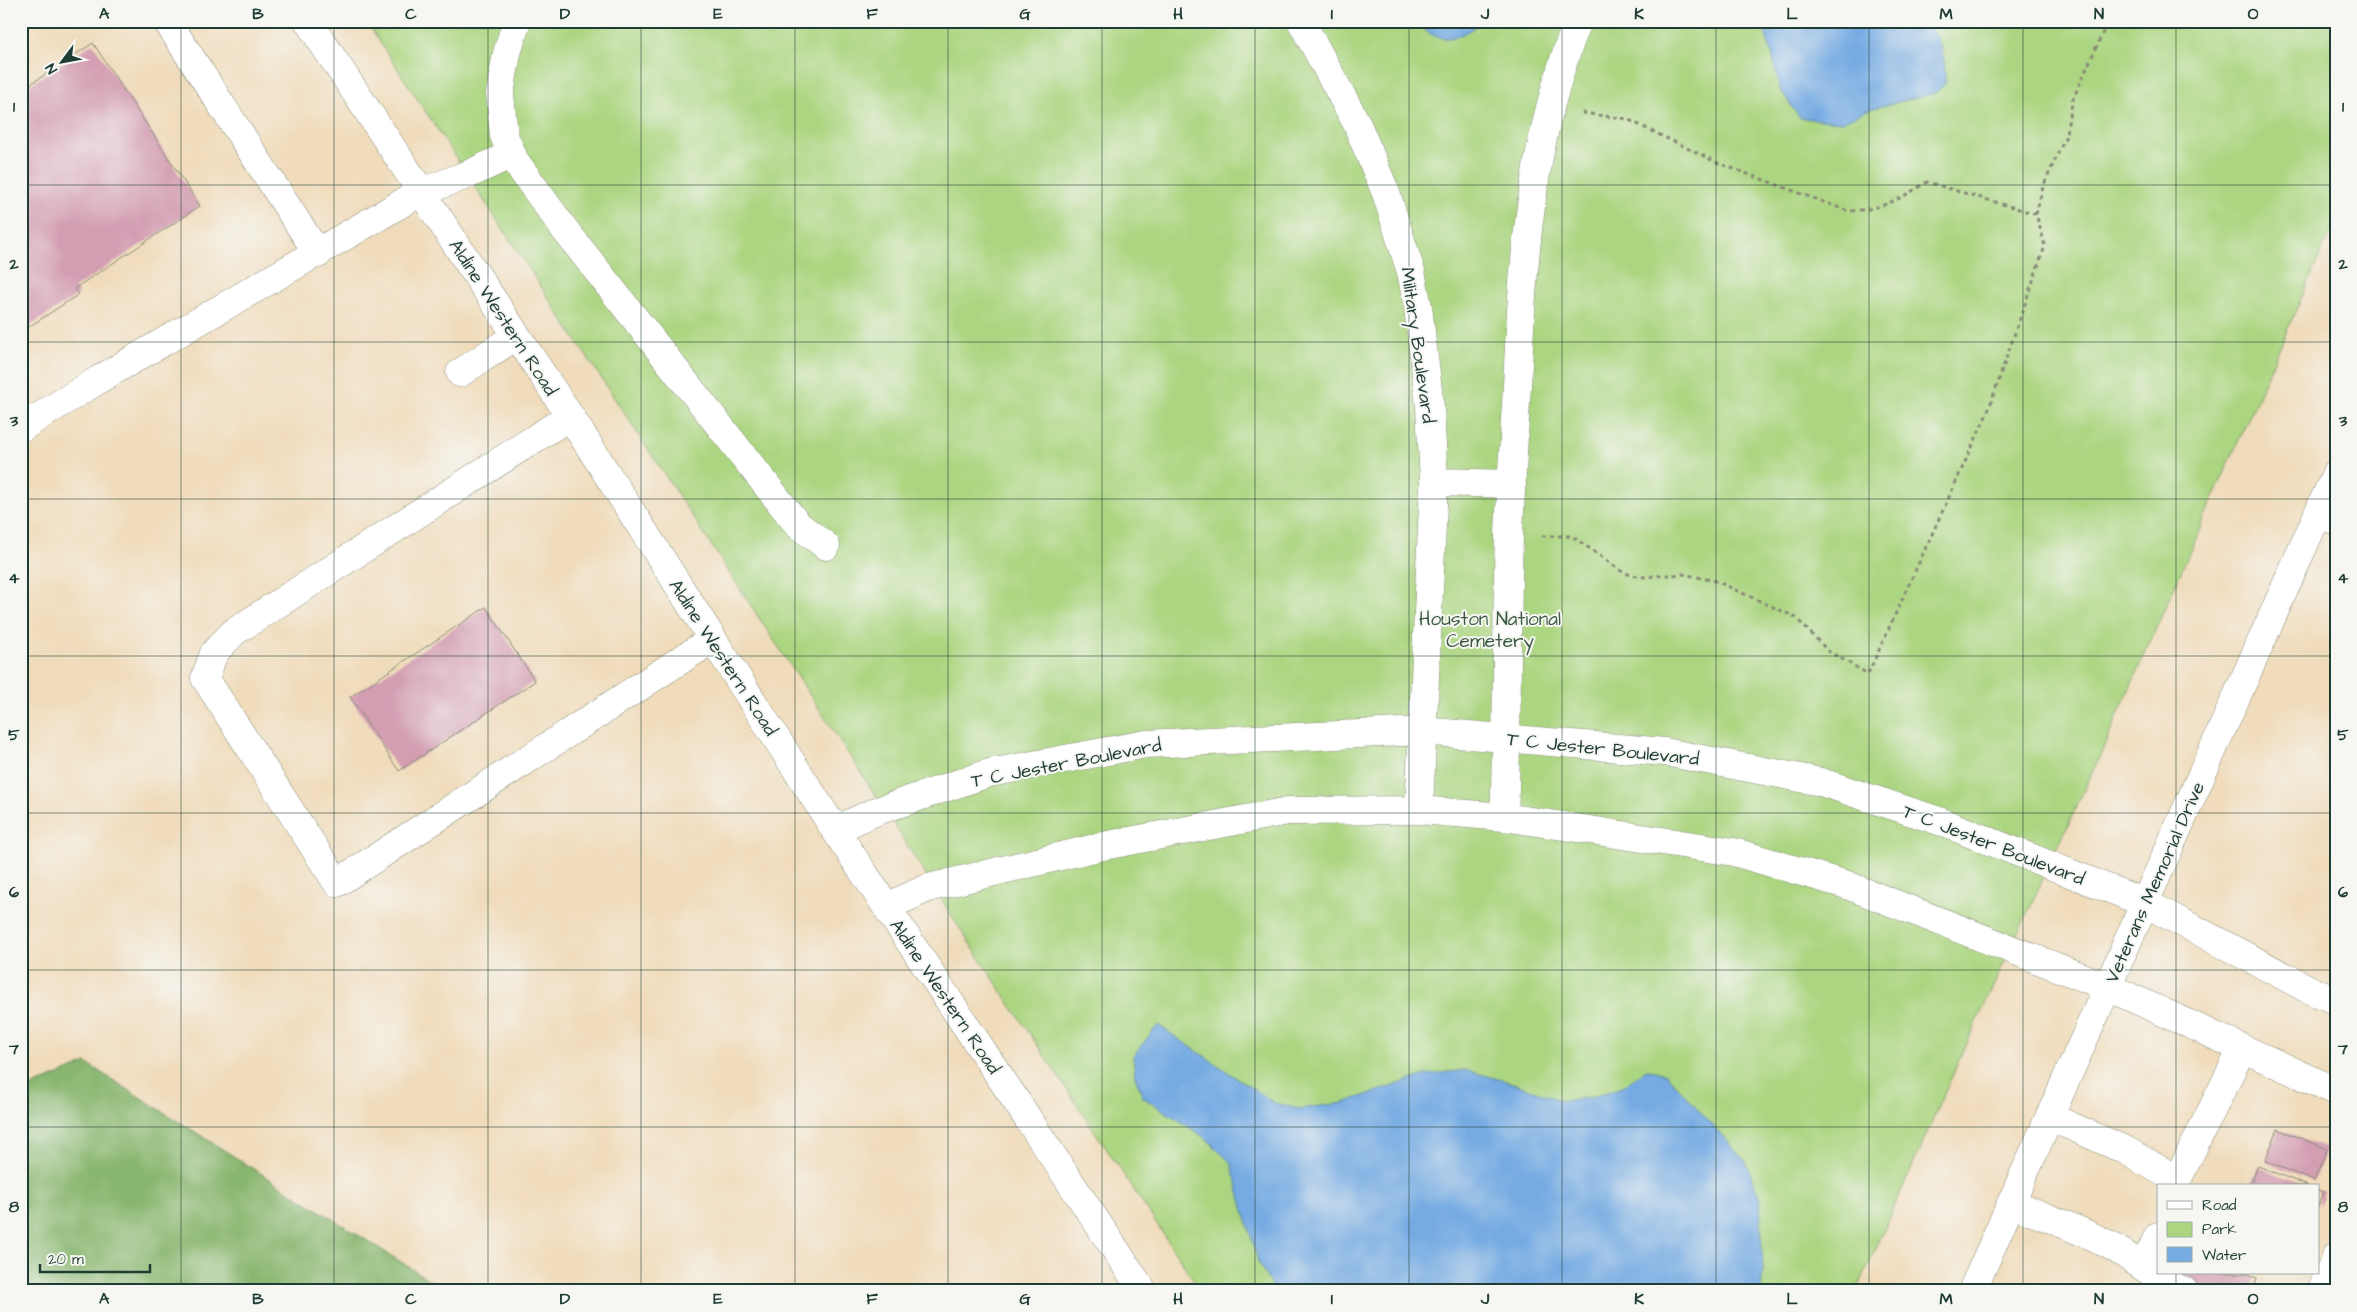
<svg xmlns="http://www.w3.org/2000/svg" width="2357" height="1312" viewBox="0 0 2357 1312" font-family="'Architects Daughter',sans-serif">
<rect width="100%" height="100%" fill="#f6f6f2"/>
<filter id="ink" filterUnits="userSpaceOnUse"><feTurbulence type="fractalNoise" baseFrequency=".02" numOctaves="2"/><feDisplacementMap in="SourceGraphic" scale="10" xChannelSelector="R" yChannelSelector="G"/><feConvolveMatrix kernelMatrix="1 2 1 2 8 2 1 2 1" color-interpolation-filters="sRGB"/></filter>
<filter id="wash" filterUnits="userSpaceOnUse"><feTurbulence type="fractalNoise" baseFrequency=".0096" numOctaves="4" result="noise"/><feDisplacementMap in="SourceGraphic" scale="20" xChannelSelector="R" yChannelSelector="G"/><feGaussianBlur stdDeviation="1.12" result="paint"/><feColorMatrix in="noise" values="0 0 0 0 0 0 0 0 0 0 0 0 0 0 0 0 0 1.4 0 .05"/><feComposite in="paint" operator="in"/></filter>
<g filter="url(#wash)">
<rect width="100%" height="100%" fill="#f0dcbb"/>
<path fill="#abd580" stroke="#65895a" d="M366 21H2336V219L2103 749 1961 1056 1857 1291H1201L957 924 858 768Z"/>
<path fill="#88b66e" stroke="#547a51" d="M86 1063 447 1291H33L21 1281V1091Z"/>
<path fill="#75aae2" stroke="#4a748b" d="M1417 21H1482C1461 39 1436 48 1417 21Z
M1761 21H1926C1942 39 1946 61 1945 84L1935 93 1870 109 1842 122 1800 118 1780 89 1772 53Z
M1158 1025 1274 1103 1299 1109 1343 1103 1425 1075 1465 1070 1513 1083 1563 1101 1592 1097 1622 1087 1646 1069 1666 1074 1746 1162 1760 1199 1763 1271 1761 1291H1279L1271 1285 1258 1262 1231 1163 1207 1139 1143 1097 1135 1076 1133 1056Z"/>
<g id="blocks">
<path fill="#d39eb2" d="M93 43 200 206 75 288 79 294 21 332V87L23 89Z
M486 607 535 681 399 771 350 697Z
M2278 1129 2327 1149 2314 1181 2265 1161Z
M2258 1166 2308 1186H2250Z
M2318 1190 2324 1192 2318 1207Z
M2182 1273H2246L2257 1278 2253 1291H2207L2179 1280Z"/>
</g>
</g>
<g filter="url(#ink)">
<use href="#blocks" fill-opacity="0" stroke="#888c78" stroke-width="1"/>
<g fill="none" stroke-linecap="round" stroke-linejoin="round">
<g stroke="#888c78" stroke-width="29">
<path id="minor" d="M167 21 318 254
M308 21 570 416 835 830 1143 1291
M517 21 507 53 500 94 504 136 515 161 565 230 798 525 826 546
M1301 21 1356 122 1386 193 1411 272 1418 307 1430 407 1434 482 1419 810
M460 373 516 336
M570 416 234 632 214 653 205 678 337 883 713 639
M21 428 98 380 421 192 467 175 512 154
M1434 482 1512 484
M2318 513 2336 521
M1504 817C1508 723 1506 629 1509 535 1511 485 1514 435 1517 386 1523 258 1530 142 1578 21
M835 830 877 811 989 773 1146 744 1423 731 1665 752 1821 782 1939 821 2145 903 2314 992 2336 1000
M886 907 928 888 1103 846 1288 811 1419 810 1504 817 1734 852 1847 885 2108 987 2336 1091
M2050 1117 2125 1150 2177 1180 2176 1186
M2177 1180 2242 1049
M2011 1203C2044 1217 2080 1229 2111 1246 2135 1260 2160 1281 2184 1291
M2144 1266 2158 1236
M2321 1291 2336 1257"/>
</g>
<g stroke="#888c78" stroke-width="29">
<path id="major" d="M1972 1291 2336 473"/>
</g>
<path stroke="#888c78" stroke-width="3" stroke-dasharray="4 4" stroke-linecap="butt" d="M1582 113 1627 119 1718 163 1848 211C1881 210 1900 199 1927 182L2036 214
M1542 536H1572L1624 573 1641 577 1683 574 1716 581 1795 617 1828 651 1868 674 1987 414 2045 246 2036 214 2043 187 2065 138 2073 99 2108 21"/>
<use href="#minor" stroke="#fff" stroke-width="28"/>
<use href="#major" stroke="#fff" stroke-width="28"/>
</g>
</g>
<path fill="none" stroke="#1f3d34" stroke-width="1" stroke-opacity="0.55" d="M181 21V1291M334 21V1291M488 21V1291M641 21V1291M795 21V1291M948 21V1291M1102 21V1291M1255 21V1291M1409 21V1291M1562 21V1291M1716 21V1291M1869 21V1291M2023 21V1291M2176 21V1186M21 185H2336M21 342H2336M21 499H2336M21 656H2336M21 813H2336M21 970H2336M21 1127H2336M2176 1273V1291"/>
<g text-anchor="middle" stroke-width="4" stroke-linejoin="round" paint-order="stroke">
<g font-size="19" fill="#1f3d34" stroke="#f6f6f2">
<text transform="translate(504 317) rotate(57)" y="7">Aldine Western Road</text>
<text transform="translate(1419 345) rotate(82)" y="7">Military Boulevard</text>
<text transform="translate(724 657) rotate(57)" y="7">Aldine Western Road</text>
<text transform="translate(1603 748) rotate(6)" y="7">T C Jester Boulevard</text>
<text transform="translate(1066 762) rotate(-11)" y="7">T C Jester Boulevard</text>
<text transform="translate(1994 844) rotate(21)" y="7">T C Jester Boulevard</text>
<text transform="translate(2154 882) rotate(-66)" y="7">Veterans Memorial Drive</text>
<text transform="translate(946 996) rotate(56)" y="7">Aldine Western Road</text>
</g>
<g font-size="19" fill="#3b5b43" stroke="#f6f6f2">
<text x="1490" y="625">Houston National<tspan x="1490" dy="22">Cemetery</tspan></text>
</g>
</g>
<rect width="2357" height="1312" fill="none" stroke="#f6f6f2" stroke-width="55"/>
<rect x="2157" y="1184" width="162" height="90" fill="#f6f6f2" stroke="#a0aca6"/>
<rect x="2167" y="1201" width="25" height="8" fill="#ffffff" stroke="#a0aca6"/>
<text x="2202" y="1210" font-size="15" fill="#1f3d34">Road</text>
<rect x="2167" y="1222" width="25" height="15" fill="#abd580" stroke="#a0aca6"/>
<text x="2202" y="1234" font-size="15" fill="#1f3d34">Park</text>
<rect x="2167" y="1247" width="25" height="15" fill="#75aae2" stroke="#a0aca6"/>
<text x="2202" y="1260" font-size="15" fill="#1f3d34">Water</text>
<g transform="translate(62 62) rotate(238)" stroke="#f6f6f2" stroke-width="4" paint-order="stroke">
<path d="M0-4L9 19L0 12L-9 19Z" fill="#1f3d34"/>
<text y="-8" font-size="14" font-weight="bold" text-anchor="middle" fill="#1f3d34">N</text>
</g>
<path d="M40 1264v8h110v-8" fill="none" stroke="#1f3d34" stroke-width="2.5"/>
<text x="48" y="1264" font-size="15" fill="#1f3d34" stroke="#f6f6f2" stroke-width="4" paint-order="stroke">20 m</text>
<rect x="28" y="28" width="2302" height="1256" fill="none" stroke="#1f3d34" stroke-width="2"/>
<g font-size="16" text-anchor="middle" font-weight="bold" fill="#1f3d34">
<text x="104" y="19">A</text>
<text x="258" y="19">B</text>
<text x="411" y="19">C</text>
<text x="565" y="19">D</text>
<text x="718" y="19">E</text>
<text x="872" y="19">F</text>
<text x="1025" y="19">G</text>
<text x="1178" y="19">H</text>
<text x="1332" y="19">I</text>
<text x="1485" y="19">J</text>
<text x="1639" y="19">K</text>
<text x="1792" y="19">L</text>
<text x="1946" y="19">M</text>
<text x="2099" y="19">N</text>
<text x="2253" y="19">O</text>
<text x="14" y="112">1</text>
<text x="2343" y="112">1</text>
<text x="14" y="269">2</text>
<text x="2343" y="269">2</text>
<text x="14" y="426">3</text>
<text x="2343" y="426">3</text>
<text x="14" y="583">4</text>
<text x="2343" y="583">4</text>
<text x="14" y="740">5</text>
<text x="2343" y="740">5</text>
<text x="14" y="897">6</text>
<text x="2343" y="897">6</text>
<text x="14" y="1054">7</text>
<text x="2343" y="1054">7</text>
<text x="14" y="1212">8</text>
<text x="2343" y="1212">8</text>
<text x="104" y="1304">A</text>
<text x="258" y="1304">B</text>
<text x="411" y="1304">C</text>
<text x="565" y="1304">D</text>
<text x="718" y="1304">E</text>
<text x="872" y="1304">F</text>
<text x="1025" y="1304">G</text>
<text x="1178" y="1304">H</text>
<text x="1332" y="1304">I</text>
<text x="1485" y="1304">J</text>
<text x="1639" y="1304">K</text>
<text x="1792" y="1304">L</text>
<text x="1946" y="1304">M</text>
<text x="2099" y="1304">N</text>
<text x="2253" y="1304">O</text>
</g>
</svg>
